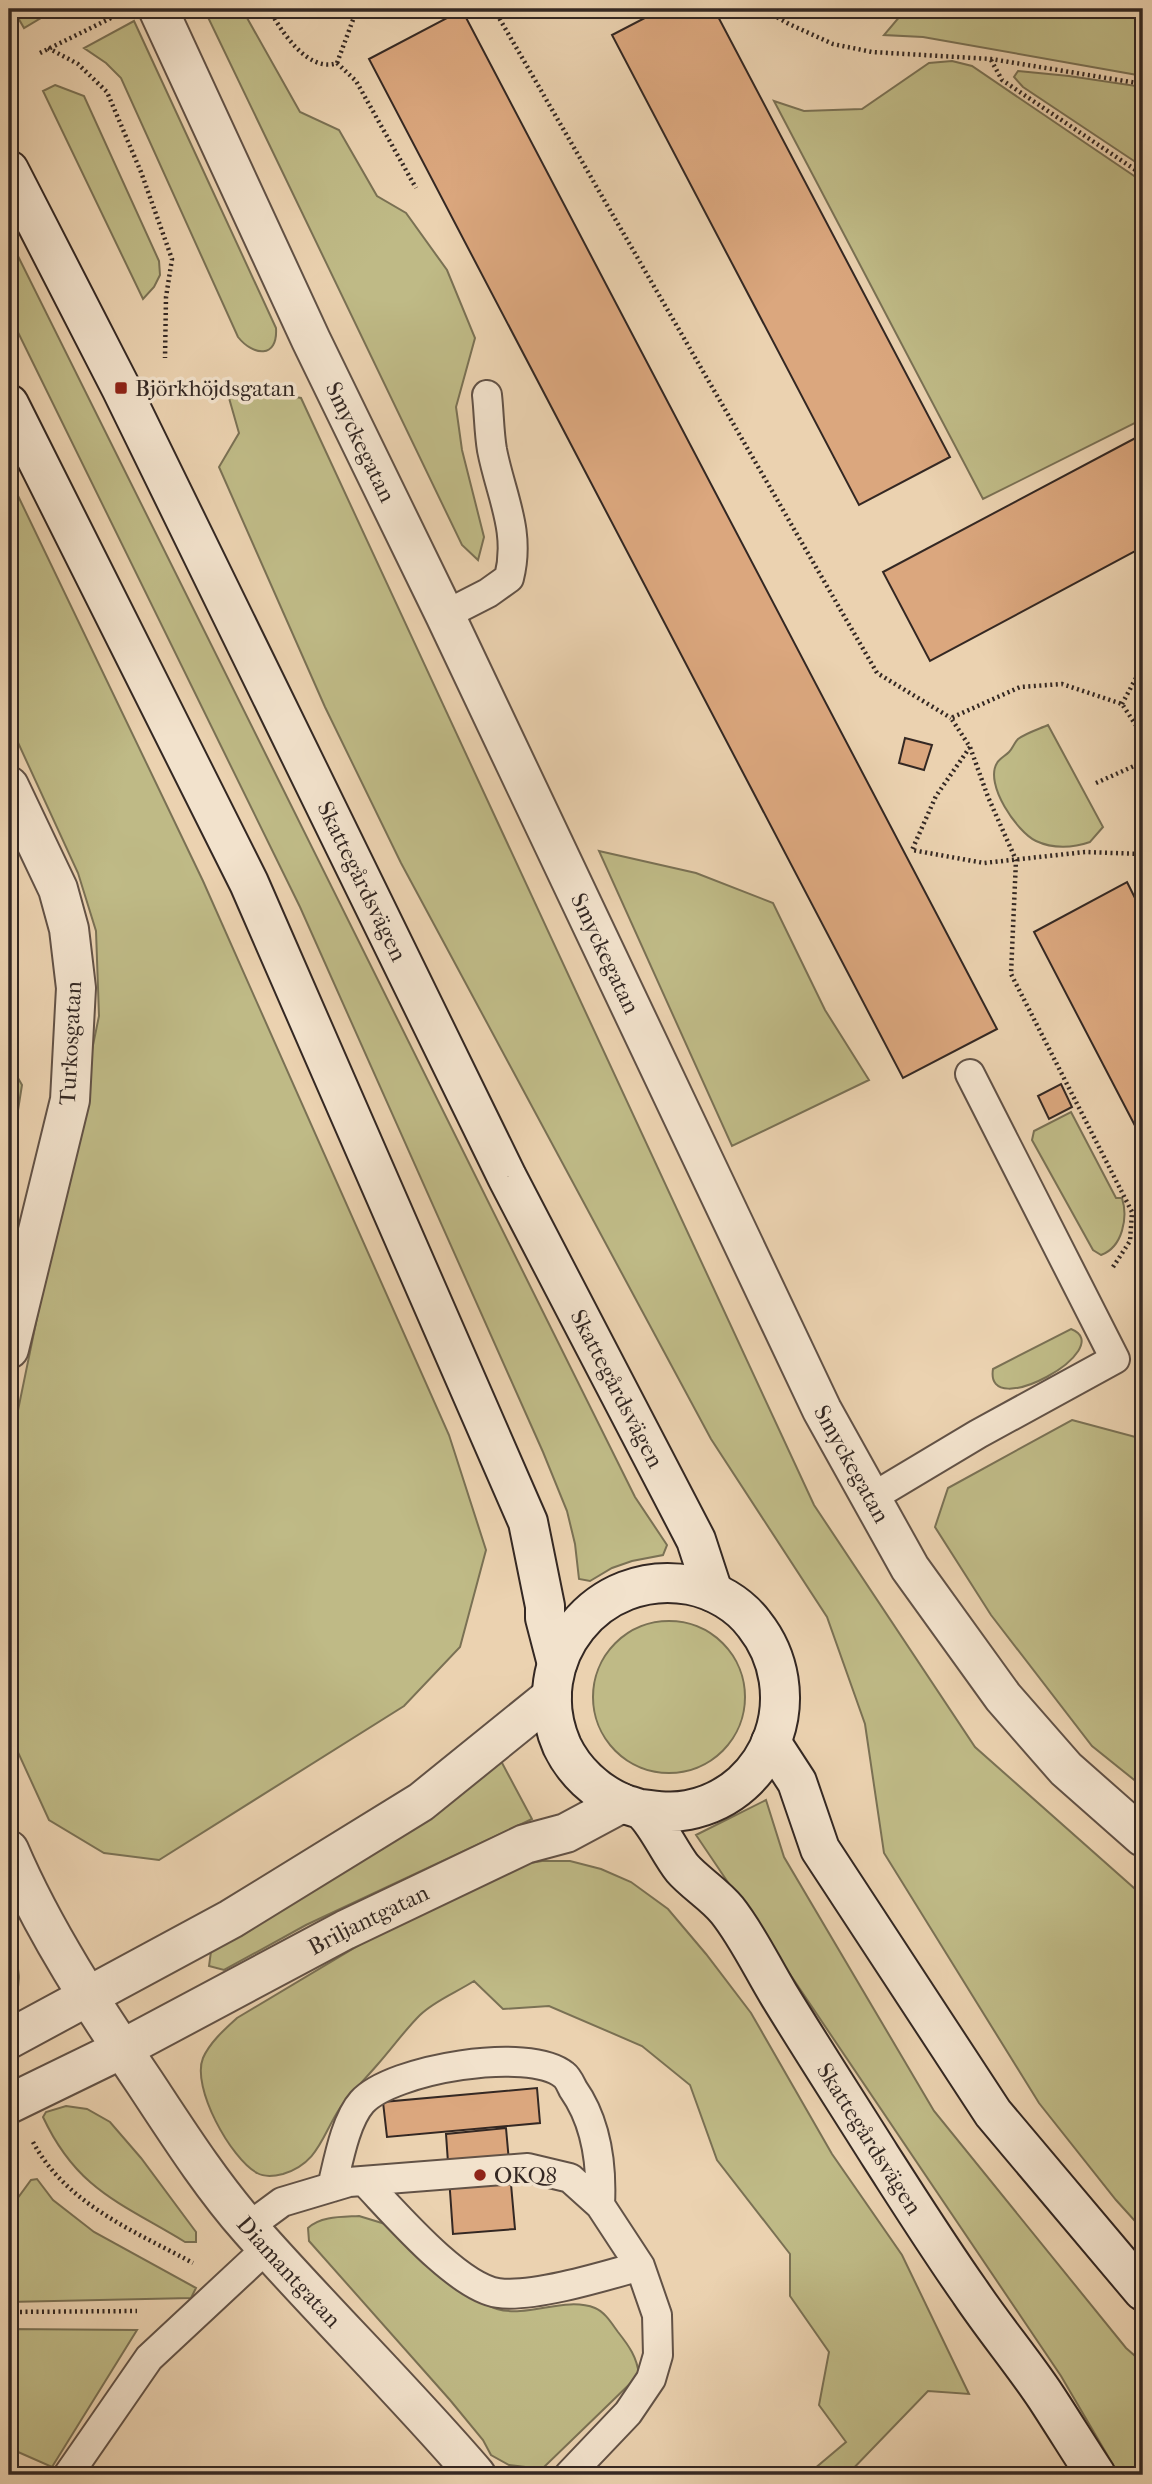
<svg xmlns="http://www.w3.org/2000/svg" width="1152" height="2484" viewBox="0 0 1152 2484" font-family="'IM FELL French Canon',serif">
<rect width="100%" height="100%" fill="#ebd2b0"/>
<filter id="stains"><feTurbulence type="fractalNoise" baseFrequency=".00286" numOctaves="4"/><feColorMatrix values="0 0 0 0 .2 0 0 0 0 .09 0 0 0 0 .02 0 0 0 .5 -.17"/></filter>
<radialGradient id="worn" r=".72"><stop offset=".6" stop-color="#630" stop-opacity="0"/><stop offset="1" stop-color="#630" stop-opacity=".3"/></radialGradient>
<path fill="#bfba86" stroke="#7a7154" stroke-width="2" d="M13 9H56L24 28Z
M204 9H242L300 112 339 130 377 196 406 213 447 270 475 338 456 407 462 450 484 537 478 560 462 545Z
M906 9H1143V76L923 37 884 35Z
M134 21 276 328C278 359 253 356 238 337L121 78 106 63 84 48Z
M952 61 972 66 1143 182V419L983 499 774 101 804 111 862 109 929 63Z
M1018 71 1069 76 1143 87V167L1023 87 1014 77Z
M55 85 84 96 159 261 160 275 154 287 143 299 43 91Z
M9 238 635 1497 667 1545 663 1555 632 1561 612 1568 590 1581 579 1579 575 1544 567 1511 543 1452 300 907 9 314Z
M247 388 301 398 814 1505 975 1747 1143 1896V2230L1116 2200 1039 2103 884 1853 865 1724 827 1617 711 1439 401 863 325 707 219 467 239 433 229 398Z
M9 477 203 881 449 1435 486 1550 460 1647 404 1706 159 1860 104 1853 49 1820 16 1748 9 1725V1454L99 1016 96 931 78 873 9 723Z
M1048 725 1103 827 1090 842C1073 848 1053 849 1036 841 1017 832 984 784 997 763 999 759 1005 756 1009 752 1013 748 1014 743 1018 739 1026 733 1039 729 1048 725Z
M599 851 696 873 773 903 825 1010 869 1080 732 1146Z
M11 1066 22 1085 9 1167V1067Z
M1071 1112 1116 1198H1122C1128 1217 1123 1247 1101 1255L1093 1250 1032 1140 1034 1131Z
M1071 1329C1120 1348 984 1424 993 1369Z
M1072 1420 1143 1439V1787L1092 1746 991 1615 935 1527 948 1488Z
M593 1697a76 76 0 1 1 152 0a76 76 0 1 1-152 0Z
M501 1761 532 1819 306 1925 224 1970 209 1966 212 1944Z
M766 1800 784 1857 934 2111 1126 2348 1143 2363V2475H1119L1061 2376 696 1835Z
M542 1861H570L601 1869 631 1882 668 1909 706 1954 751 2013 832 2154 902 2255 969 2394 928 2391 847 2475H807L846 2442 819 2405 829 2352 790 2296V2254L717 2160 690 2085 642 2046 549 2006 503 2009 474 1981C457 1992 434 2001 420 2015 405 2030 392 2048 378 2064 366 2078 351 2093 340 2108 322 2135 319 2163 283 2174 275 2176 264 2177 257 2173 231 2159 191 2087 203 2058 210 2042 225 2029 237 2018L371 1938 512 1866Z
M9 1942C20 1966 24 1985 9 2008Z
M66 2106 87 2109 110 2122 141 2158 196 2232V2242H185C121 2203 77 2190 43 2117L46 2112Z
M37 2179 53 2200 94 2232 196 2288 191 2298 9 2302V2210L31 2180Z
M359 2216 395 2227 482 2302C486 2304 492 2308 497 2309 528 2318 565 2296 595 2308 605 2312 612 2324 618 2332 629 2346 637 2357 639 2375L542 2469 509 2465 491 2455 483 2440 450 2400 309 2241 308 2228C321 2216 342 2217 359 2216Z
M9 2329 137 2330 52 2467 9 2448Z"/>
<path fill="#dba77e" stroke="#342823" stroke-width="2" d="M662 9H714L950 457 859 505 612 35Z
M462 10 997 1029 903 1078 369 59Z
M1143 434V547L930 661 883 572Z
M905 738 932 745 924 770 899 763Z
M1127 882 1143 914V1141L1034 932Z
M1061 1084 1072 1107 1049 1119 1038 1096Z
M537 2088 540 2123 387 2137 383 2102Z
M506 2128 515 2229 453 2234 446 2134Z
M9 2467 19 2471 17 2475H9Z"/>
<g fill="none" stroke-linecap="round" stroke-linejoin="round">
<g stroke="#625246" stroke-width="32">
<path id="lane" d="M445 615 488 593 509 578C521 531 501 496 492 450 489 432 489 413 487 395
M871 1498 978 1434 1115 1359 970 1074
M364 2181C393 2211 457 2287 498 2293 533 2298 605 2276 640 2266
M332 2187C338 2163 345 2121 362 2102 392 2069 529 2046 564 2075 568 2078 571 2085 573 2089 597 2123 602 2165 600 2205
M248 2227 282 2202 349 2182 528 2168 570 2178 600 2205 640 2266 657 2315 658 2355 651 2379 628 2413 569 2475
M68 2475 149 2358 267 2248"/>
</g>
<g stroke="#625246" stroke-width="42">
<g id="street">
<path id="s1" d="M158 9 311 340 445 615 822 1410 910 1568 1003 1697 1066 1769 1143 1837"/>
<path d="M9 786 58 889 69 929 76 988 70 1100 9 1349"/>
<path id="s2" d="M9 1850C44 1932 95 2009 145 2083 178 2133 211 2185 250 2229 324 2313 404 2391 476 2475"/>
<path d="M9 2039 231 1919 421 1802 552 1696"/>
<path id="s3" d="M9 2104 122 2049 345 1930 525 1844 566 1833 622 1803"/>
</g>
</g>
<g stroke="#342823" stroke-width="42">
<g id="secondary">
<path id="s4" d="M9 170 121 388 507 1177 696 1540 713 1592"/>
<path d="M9 404 249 883 528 1522 545 1606V1618L557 1664"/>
<path d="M771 1742 797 1782 820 1849 993 2113 1143 2291"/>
<path id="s5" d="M642 1809C657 1811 672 1813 688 1810 774 1793 808 1692 754 1624 739 1604 715 1590 690 1585 598 1568 524 1659 562 1746 574 1771 596 1792 622 1803 628 1806 638 1807 643 1811 656 1822 670 1853 682 1868 695 1883 714 1894 727 1910 747 1935 762 1967 779 1995 812 2049 847 2103 881 2157 910 2202 939 2248 970 2292 994 2328 1022 2361 1046 2397 1063 2423 1079 2449 1096 2475"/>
</g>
</g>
<path stroke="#342823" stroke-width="4.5" stroke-dasharray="2 3.5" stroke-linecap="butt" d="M269 9C281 31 308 73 337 63L357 9
M494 9 877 673 951 718
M763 9 789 24 833 44 872 52 991 59 1143 84
M48 48 78 64 107 92 141 172 172 259 166 297 165 358
M40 53 111 18
M991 60 1002 80 1143 175
M337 63 356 81 416 188
M1122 704 1143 665
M970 747 936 796 912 850 984 863 1085 852 1143 854
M1096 783 1143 762
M1113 1267 1130 1241 1132 1212 1011 974 1016 860 988 797 970 747 951 718 1020 687 1062 684 1122 704 1143 736
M33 2142C66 2204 134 2231 193 2263
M9 2312 137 2311"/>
<use href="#lane" stroke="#f2e2cc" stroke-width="28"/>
<use href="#street" stroke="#f2e2cc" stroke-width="38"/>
<use href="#secondary" stroke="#f2e2cc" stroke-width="38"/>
</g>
<g fill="#8f2418" stroke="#f2e2cc" stroke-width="2.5">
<rect x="114" y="381" width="14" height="14" rx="3.5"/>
<circle cx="480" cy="2175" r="7"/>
</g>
<g text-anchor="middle" stroke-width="7" stroke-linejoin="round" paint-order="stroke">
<g font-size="23" fill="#342823" stroke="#f2e2cc" text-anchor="start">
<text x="135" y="396">Björkhöjdsgatan</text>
<text x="494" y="2183">OKQ8</text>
</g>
<g font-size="23" fill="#342823" stroke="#f2e2cc">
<text dy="8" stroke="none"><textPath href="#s1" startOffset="478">Smyckegatan</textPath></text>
<text dy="8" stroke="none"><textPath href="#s4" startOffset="794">Skattegårdsvägen</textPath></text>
<text dy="8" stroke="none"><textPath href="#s1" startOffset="1045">Smyckegatan</textPath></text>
<text transform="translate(70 1043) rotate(-87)" y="8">Turkosgatan</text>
<text dy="8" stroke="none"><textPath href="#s4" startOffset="1362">Skattegårdsvägen</textPath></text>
<text dy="8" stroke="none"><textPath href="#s1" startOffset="1612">Smyckegatan</textPath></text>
<text dy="8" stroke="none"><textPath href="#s3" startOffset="404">Briljantgatan</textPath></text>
<text dy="8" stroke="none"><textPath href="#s5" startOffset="1120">Skattegårdsvägen</textPath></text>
<text dy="8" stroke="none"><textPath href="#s2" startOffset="508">Diamantgatan</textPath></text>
</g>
</g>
<rect width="1152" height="2484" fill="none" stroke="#ebd2b0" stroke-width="35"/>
<rect x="10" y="10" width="1131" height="2463" fill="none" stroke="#342823" stroke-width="3.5"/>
<rect x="18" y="18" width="1117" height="2449" fill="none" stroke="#342823" stroke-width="2"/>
<rect width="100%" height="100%" filter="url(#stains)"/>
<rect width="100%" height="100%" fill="url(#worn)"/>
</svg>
